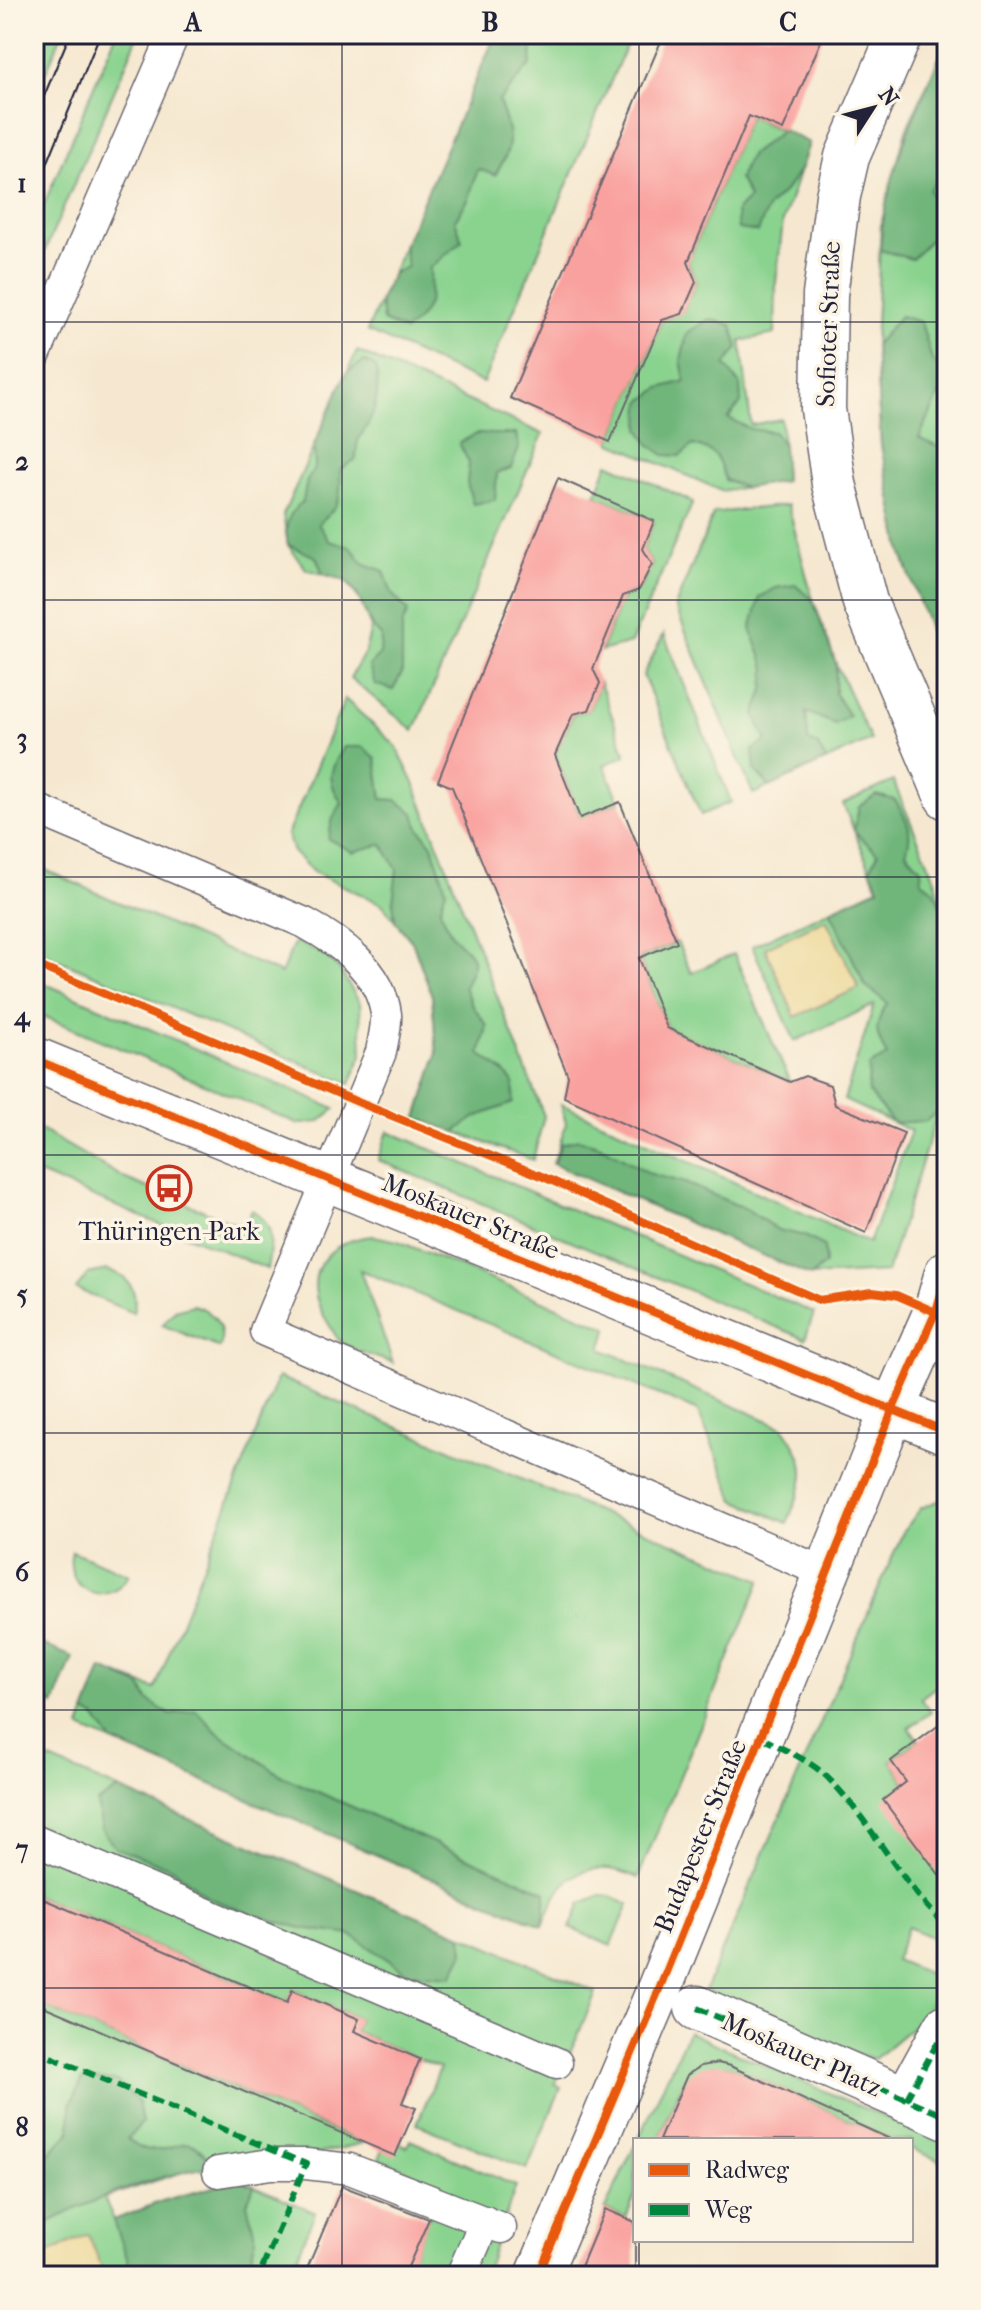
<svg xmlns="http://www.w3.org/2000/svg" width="981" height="2310" viewBox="0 0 981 2310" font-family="'IM FELL French Canon',serif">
<rect width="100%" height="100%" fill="#fcf5e5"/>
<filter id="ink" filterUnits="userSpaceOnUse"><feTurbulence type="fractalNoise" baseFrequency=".0125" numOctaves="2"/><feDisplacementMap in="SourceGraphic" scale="16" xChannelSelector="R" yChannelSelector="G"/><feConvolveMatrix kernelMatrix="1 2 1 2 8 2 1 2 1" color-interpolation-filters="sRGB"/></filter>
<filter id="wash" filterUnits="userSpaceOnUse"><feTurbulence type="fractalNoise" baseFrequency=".006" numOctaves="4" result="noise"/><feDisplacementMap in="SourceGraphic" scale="32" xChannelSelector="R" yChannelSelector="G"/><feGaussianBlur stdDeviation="1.8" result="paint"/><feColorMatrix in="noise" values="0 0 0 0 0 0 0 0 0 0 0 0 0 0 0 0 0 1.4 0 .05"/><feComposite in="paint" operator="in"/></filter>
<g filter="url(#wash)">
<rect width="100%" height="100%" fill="#f6e8d0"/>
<path fill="#8ad38f" stroke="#567a65" stroke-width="2" d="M39 34H62L34 100V47Z
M116 34H139L34 276V228Z
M496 34H631L483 383 367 331Z
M947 41V678L902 554 881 445 875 345 881 224 906 130Z
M749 116 809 143 783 221 776 282 775 334 741 341 751 425 781 419 785 481 722 491 610 442 662 320 682 313 696 282 688 262Z
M357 351 543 434 414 731 350 678 365 652 371 628 361 602 346 581 306 569 288 545 283 515Z
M608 463 693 502 631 643 601 651 623 596 639 590 652 564 643 549 654 521 596 495Z
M788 505 811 593 836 664 871 740 753 794 675 606 714 513Z
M664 634 731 802 701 815 643 675Z
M600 683 626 755 604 765 620 802 580 818 555 755 573 714 589 710Z
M345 699 396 746 413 781 544 1116 533 1160 417 1118 437 1055 432 996 413 943 382 904 313 872 293 852 287 835Z
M893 781 934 876 947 923V1053L938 1111 887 1272 811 1276 553 1164 566 1124 561 1104 869 1243 911 1131 844 1100 874 1005 795 1041 752 946 878 888 843 804Z
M34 865 281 974 295 941 323 954 339 969 360 1003 362 1055 350 1084 34 949Z
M677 942 691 973 734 954 790 1082 667 1028 639 958Z
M34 979 335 1109 319 1122 298 1124 34 1012Z
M34 1126 126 1179 244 1227 252 1210C277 1225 271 1243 267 1269L34 1172Z
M388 1131 814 1313 805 1339 378 1160Z
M374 1236 398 1241 608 1328 601 1349 783 1427C813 1467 805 1480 787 1523L735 1500 698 1411 360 1270 393 1363C377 1357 355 1352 341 1342 335 1337 331 1327 327 1321 298 1277 325 1239 374 1236Z
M107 1270C129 1276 139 1291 133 1313L76 1289 88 1274Z
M193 1305C215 1311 225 1327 220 1348L162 1325 175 1310Z
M278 1377 761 1580 638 1878C611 1865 578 1863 559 1891 552 1902 548 1915 543 1926L80 1728 102 1669 155 1689Z
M938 1501H947V1678L921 1698 931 1712 909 1728 919 1740 891 1761 947 1843V1944L908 1927 895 1960 942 1979 923 2018 873 2060 705 1990 903 1532 921 1508Z
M72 1551 129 1575C107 1610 62 1591 72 1551Z
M34 1753 596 1992 576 2040 554 2085 561 2088 527 2169 417 2124 440 2068 354 2031 359 2019 293 1990 287 2003 34 1895Z
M601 1895 611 1896 629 1904 611 1946 570 1928 581 1903Z
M34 2002 363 2143 310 2156 254 2158 185 2171 104 2198 114 2220 165 2200 240 2180 315 2212 290 2276H34Z
M688 2032 947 2144V2164L911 2148V2140H892L730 2066C682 2055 674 2106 659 2140H638Z
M387 2139 407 2147 410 2140 516 2186 484 2276H404L442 2185 379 2159Z
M635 2145V2196L626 2218 605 2209Z"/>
<path fill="#6fb57a" stroke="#486c5a" stroke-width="2" d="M496 34H533L531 64 499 101C510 134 516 144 495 175L478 169 468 200 455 220 462 241 430 268C431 299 431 312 405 331L383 321 380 301 393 273 407 267 404 245Z
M947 41V171H942L929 190 947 222 912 259 880 250C884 176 917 108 947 41Z
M783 130 809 143 801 168 785 191 768 207 758 232 738 229 736 211 749 198 739 178 750 155Z
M900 316 921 322 932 360 947 370V378L919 438 947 451V678L902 554 881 445 875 345Z
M709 319 732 325 738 348 725 365 740 385 741 403 728 418 750 429 774 432 783 445 785 481 745 488 725 480C719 458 717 451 693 445L680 456 664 455 650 445 640 429 641 402 660 388 685 381 681 360 687 333Z
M364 361 376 367C379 385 378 406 368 424 358 441 357 436 356 459L340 470C342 498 340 506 318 524L329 541 351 547 363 563 384 571 392 594 408 611 402 626V673L393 690 375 684 369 666 380 654 381 636C363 621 364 597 347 582 341 578 330 576 323 574L316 557 288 545C284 526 287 514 303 501L307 480 315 467 314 445 346 373Z
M476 434H516L519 448 511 468 497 473 495 500 473 504 467 483 469 463 459 443Z
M795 585 813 600 836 664 835 694 849 716 835 724 806 712 808 741 817 744 826 760 770 787 755 770 753 750 767 741 755 715 764 689 766 669 751 629 760 597 776 588Z
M344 747H363L376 758 382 799 396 800 414 813 418 826 432 845 446 889 440 910C444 917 447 926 451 933 470 961 483 948 464 987L472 1005 487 1026 480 1054 503 1071 514 1083 513 1103 476 1117 455 1132 417 1118 437 1055 432 996 413 943 395 921 393 901 397 869 382 844 353 852 328 839 333 818 342 803C326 780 329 770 344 747Z
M876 795 895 800C907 820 914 829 906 852L921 869 922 881 934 890 947 923V1053L938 1111 926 1121 893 1123 868 1092 869 1066 887 1056C874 1033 874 1026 887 1003L865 985 830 910 879 888 870 869 878 854 854 831 859 807Z
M578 1139 601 1146 651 1174 685 1183 746 1209 778 1230 805 1236 824 1246 825 1264 811 1276 553 1164 561 1144Z
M34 1641 73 1657 54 1705 34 1689Z
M102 1669 141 1686 148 1700 170 1715 196 1710 218 1733 284 1777 546 1892 543 1926 113 1742 95 1717 85 1713Z
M118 1789 462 1935 464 1952 452 1976 408 1973 351 1935 302 1928 259 1917 209 1898 172 1868 115 1848 102 1830 97 1803Z
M83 2079 117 2081 138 2102 142 2123 127 2139C132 2142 139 2147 145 2149 174 2157 187 2122 213 2166 151 2177 89 2200 34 2230V2174L46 2157 70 2132 71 2103Z
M240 2180 254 2186 247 2203 256 2239 248 2265 218 2272 219 2276H130L127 2258 114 2220 165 2200Z"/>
<path fill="#eeda9e" stroke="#887e6c" stroke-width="2" d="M826 919 859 988 795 1017 765 948Z
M88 2234 105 2276H34V2260Z"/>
<g id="blocks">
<path fill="#f9a19f" d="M664 34H824L783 130 749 116 688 262 696 282 682 314 662 320 610 442 510 398Z
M558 478 654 521 643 549 652 564 639 590 623 596 593 669 600 683 589 710 573 714 555 755 580 818 620 802 677 942 639 958 667 1028 790 1082 805 1076 830 1085 835 1105 904 1133 866 1233 564 1097 568 1076 452 787 438 781Z
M947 1719V1885L883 1800 906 1782 891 1761Z
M34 1895 287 2003 292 1990 359 2019 354 2031 420 2059 402 2103 416 2108 395 2156 34 2002Z
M718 2063 730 2066 892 2140H659L687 2075 701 2066Z
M342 2186 429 2219 404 2276H304Z
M605 2209 635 2222V2276H577Z"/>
</g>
</g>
<g filter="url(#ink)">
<use href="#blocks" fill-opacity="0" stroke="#6c676f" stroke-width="2"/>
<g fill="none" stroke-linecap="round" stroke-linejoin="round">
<g stroke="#6c676f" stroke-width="33">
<path id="service" d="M34 358 174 34
M34 808 305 923C340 942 380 970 386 1014 387 1026 383 1040 381 1052L265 1331 828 1574
M34 1840 557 2063
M218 2172 271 2164H306L350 2169 501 2228
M461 2276 485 2221"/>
</g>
<g stroke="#6c676f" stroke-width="47">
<path id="pedestrian" d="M697 2008 947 2117
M906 2100 946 2027"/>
</g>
<g stroke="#6c676f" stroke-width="47">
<path id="minor" d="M900 34 847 157 838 196 825 295 823 409 834 484 865 602 947 797
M538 2276 658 1992 893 1409 936 1311 947 1273"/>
</g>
<g stroke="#6c676f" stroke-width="47">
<path id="tertiary" d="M34 1059 947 1432"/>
</g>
<use href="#service" stroke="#fff" stroke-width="30"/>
<use href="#pedestrian" stroke="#fff" stroke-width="44"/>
<use href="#minor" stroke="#fff" stroke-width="44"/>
<use href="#tertiary" stroke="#fff" stroke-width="44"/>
<path stroke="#22223b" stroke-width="2" d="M34 120 70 34
M34 196 100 34"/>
<path stroke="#00873e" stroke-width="6" stroke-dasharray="12 6" stroke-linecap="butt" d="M762 1738C781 1748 811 1761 826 1776 872 1821 899 1883 947 1926
M697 2008 947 2117
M34 2050 306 2164 259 2276
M906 2100 946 2027"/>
<g stroke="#fcf5e5" stroke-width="13">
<path id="cycleway" d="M34 964 360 1103 539 1175 819 1300 872 1292 896 1295 947 1317
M34 1059 947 1432
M538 2276 658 1992 893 1409 936 1311 947 1273"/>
</g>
<use href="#cycleway" stroke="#e8590c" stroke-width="8"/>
</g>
</g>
<path fill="none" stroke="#22223b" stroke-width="2" stroke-opacity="0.55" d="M342 34V2276M639 34V2140M34 322H947M34 600H947M34 877H947M34 1155H947M34 1433H947M34 1710H947M34 1988H947M639 2240V2276"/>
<defs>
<g id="bus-ring" transform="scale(2.3)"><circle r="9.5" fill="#fcf5e5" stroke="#c8321e" stroke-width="1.5"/><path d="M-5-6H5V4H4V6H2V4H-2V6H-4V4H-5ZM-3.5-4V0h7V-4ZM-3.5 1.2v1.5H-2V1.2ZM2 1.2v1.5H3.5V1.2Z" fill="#c8321e"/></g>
</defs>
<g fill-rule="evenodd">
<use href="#bus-ring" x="169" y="1188"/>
</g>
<g text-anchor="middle" stroke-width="7" stroke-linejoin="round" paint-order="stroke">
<g font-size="26" fill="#22223b" stroke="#fcf5e5">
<text transform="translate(828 324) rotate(-88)" y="9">Sofioter Straße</text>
<text transform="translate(471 1216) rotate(22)" y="9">Moskauer Straße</text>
<text transform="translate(700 1836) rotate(-68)" y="9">Budapester Straße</text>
<text transform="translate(802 2054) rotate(24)" y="9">Moskauer Platz</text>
</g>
<g font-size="26" fill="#22223b" stroke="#fcf5e5">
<text x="169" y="1240">Thüringen-Park</text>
</g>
</g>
<rect width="981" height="2310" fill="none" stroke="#fcf5e5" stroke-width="88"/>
<rect x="633" y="2138" width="280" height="104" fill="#fcf5e5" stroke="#a5a1a1" stroke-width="2"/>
<rect x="649" y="2164" width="40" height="12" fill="#e8590c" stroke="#a5a1a1" stroke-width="2"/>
<text x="705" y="2178" font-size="24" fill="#22223b">Radweg</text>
<rect x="649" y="2204" width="40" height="12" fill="#00873e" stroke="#a5a1a1" stroke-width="2"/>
<text x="705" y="2218" font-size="24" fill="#22223b">Weg</text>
<g transform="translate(873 108) rotate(54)" stroke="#fcf5e5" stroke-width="6" paint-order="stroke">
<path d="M0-6L14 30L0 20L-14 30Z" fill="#22223b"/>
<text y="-12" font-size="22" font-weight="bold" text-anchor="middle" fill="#22223b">N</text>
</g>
<rect x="44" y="44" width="893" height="2222" fill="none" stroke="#22223b" stroke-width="3"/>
<g font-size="26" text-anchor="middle" font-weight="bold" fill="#22223b">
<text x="193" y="31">A</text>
<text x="490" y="31">B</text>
<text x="788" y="31">C</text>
<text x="22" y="192">1</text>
<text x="22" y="470">2</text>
<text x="22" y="747">3</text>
<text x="22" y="1025">4</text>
<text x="22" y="1303">5</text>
<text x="22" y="1581">6</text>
<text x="22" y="1858">7</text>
<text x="22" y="2136">8</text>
</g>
</svg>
